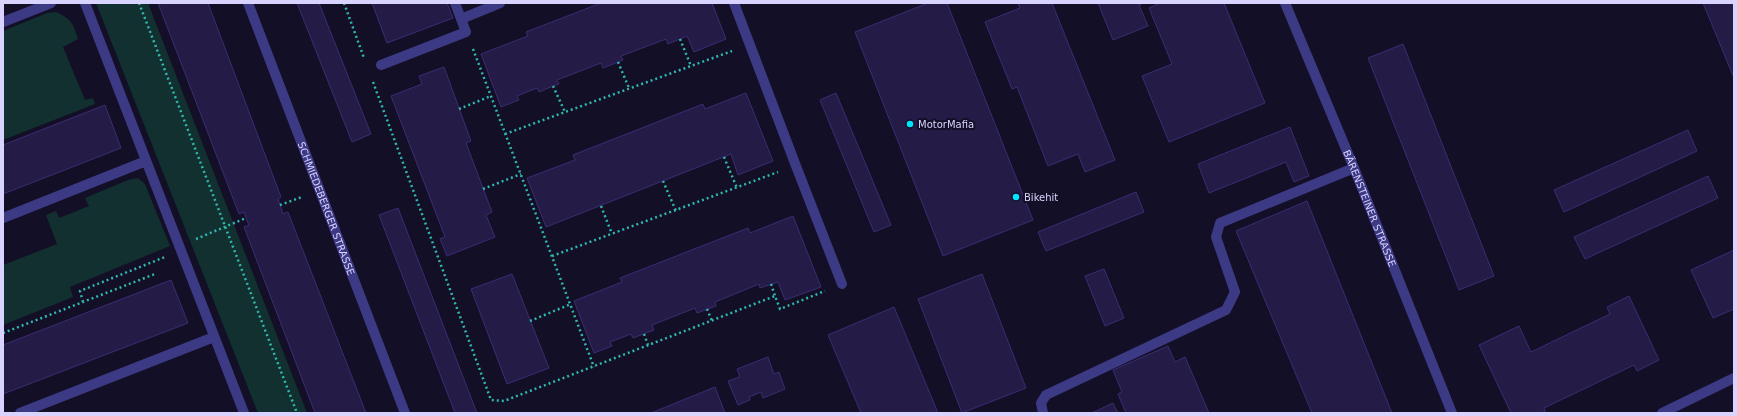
<svg xmlns="http://www.w3.org/2000/svg" width="1737" height="416" viewBox="0 0 1737 416" font-family="'DejaVu Sans',sans-serif">
<rect width="100%" height="100%" fill="#130f26"/>
<path fill="#12302f" d="M96 3H148L307 413H258Z
M56 12C72 19 73 24 78 39L63 47 85 100 93 98 95 104 3 140V31L47 13Z
M138 178 145 184 170 246 70 287 73 297 3 325V265L57 244 46 215 56 211 59 218 89 206 85 198 128 180Z"/>
<path fill="#241b47" stroke="#3b2d73" d="M158 3H208L281 197 278 199 283 214 288 212 366 413H315L244 227 249 225 246 218 244 212 239 214Z
M297 3H319L371 134 352 142Z
M372 3H447L453 18 387 43Z
M601 3H712L726 39 694 52 687 36 668 44 666 39 621 56 623 60 603 68 601 63 557 80 559 84 553 86 539 92 537 88 517 96 519 100 501 107 481 54 528 36 526 32Z
M928 3H947L1033 220 943 256 855 32Z
M1018 3H1052L1115 160 1085 172 1078 154 1048 166 1017 87 1012 89 985 22 1020 8Z
M1098 3H1144L1139 5 1148 26 1113 40Z
M1224 3 1265 103 1169 142 1142 76 1172 64 1149 8 1160 3Z
M1703 3H1734V78Z
M1403 44 1494 276 1459 290 1368 58Z
M444 67 471 141 466 143 492 212 486 215 495 237 447 256 440 239 445 237 391 96 422 84 419 76Z
M746 93 773 161 738 175 731 154 546 227 527 178 575 160 573 155 703 104 705 109Z
M836 93 891 225 874 232 820 100Z
M105 105 121 148 3 194V145Z
M1290 127 1309 176 1294 182 1286 162 1209 193 1198 164Z
M1688 130 1697 151 1564 212 1554 190Z
M1708 176 1718 198 1585 259 1574 237Z
M1136 192 1144 212 1046 251 1038 232Z
M1307 201 1392 413H1312L1236 231Z
M398 208 477 413H455L379 215Z
M793 216 821 287 785 300 778 282 760 288 759 284 715 302 716 306 697 313 695 308 652 325 654 330 633 338 631 334 610 342 612 346 594 353 574 301 622 282 620 278 748 228 750 233Z
M1734 250V309L1713 318 1691 270Z
M1104 269 1124 318 1105 326 1085 276Z
M512 274 549 368 507 384 471 289Z
M982 274 1026 388 962 413 918 299Z
M171 280 188 323 3 394V345Z
M1629 296 1659 360 1637 371 1634 365 1544 408 1546 413H1511L1479 345 1519 326 1531 352 1610 314 1607 307Z
M894 307 938 413H861L828 335Z
M1168 346 1175 362 1185 357 1209 413H1126L1118 394 1122 392 1113 370Z
M768 357 774 374 779 372 785 389 763 398 761 392 749 397 750 400 738 405 728 381 740 377 737 369Z
M715 387 725 413H651Z
M1113 403 1118 413H1092Z"/>
<g fill="none" stroke-linecap="round" stroke-linejoin="round">
<path stroke="#2fb8b0" stroke-width="2.5" stroke-dasharray="2 3" stroke-linecap="butt" d="M139 3 297 413
M344 3 364 58
M680 39 691 66
M473 49 594 367
M618 62 629 88
M373 82 491 400 504 401 775 296 780 309 825 291
M553 86 565 112
M459 109 491 96
M505 134 732 51
M724 157 737 188
M663 181 676 211
M483 189 521 174
M280 205 302 197
M601 206 612 234
M196 239 246 218
M552 256 778 172
M771 284 775 296
M83 302 80 291 165 257
M707 309 712 321
M530 321 571 304
M3 333 155 274
M644 334 648 345"/>
<path stroke="#3d3a85" stroke-width="10" d="M85 3 244 413
M461 19 500 3
M3 22 51 3
M381 65 466 32 455 3
M3 218 146 161
M20 413 214 337
M1043 413 1041 403 1046 395 1226 310 1235 292 1216 237 1220 223 1354 168"/>
<g stroke="#3d3a85" stroke-width="10">
<path id="s1" d="M248 3 405 413"/>
<path d="M734 3 796 166 842 284"/>
<path id="s2" d="M1285 3 1354 168 1452 413"/>
<path d="M1662 413 1734 378"/>
</g>
</g>
<g fill="#00e5ff" stroke="#130f26" stroke-width="1.5">
<circle cx="910" cy="124" r="4"/>
<circle cx="1016" cy="197" r="4"/>
</g>
<g text-anchor="middle" stroke-width="4" stroke-linejoin="round" paint-order="stroke">
<g font-size="10" fill="#d9d4ff" stroke="#130f26" text-anchor="start">
<text x="918" y="128">MotorMafia</text>
<text x="1024" y="201">Bikehit</text>
</g>
<g font-size="10" fill="#d9d4ff" stroke="#130f26">
<text dy="4" stroke="none"><textPath href="#s1" startOffset="220">SCHMIEDEBERGER STRASSE</textPath></text>
<text dy="4" stroke="none"><textPath href="#s2" startOffset="222">BÄRENSTEINER STRASSE</textPath></text>
</g>
</g>
<rect width="1737" height="416" fill="none" stroke="#d9d4ff" stroke-width="8"/>
</svg>
